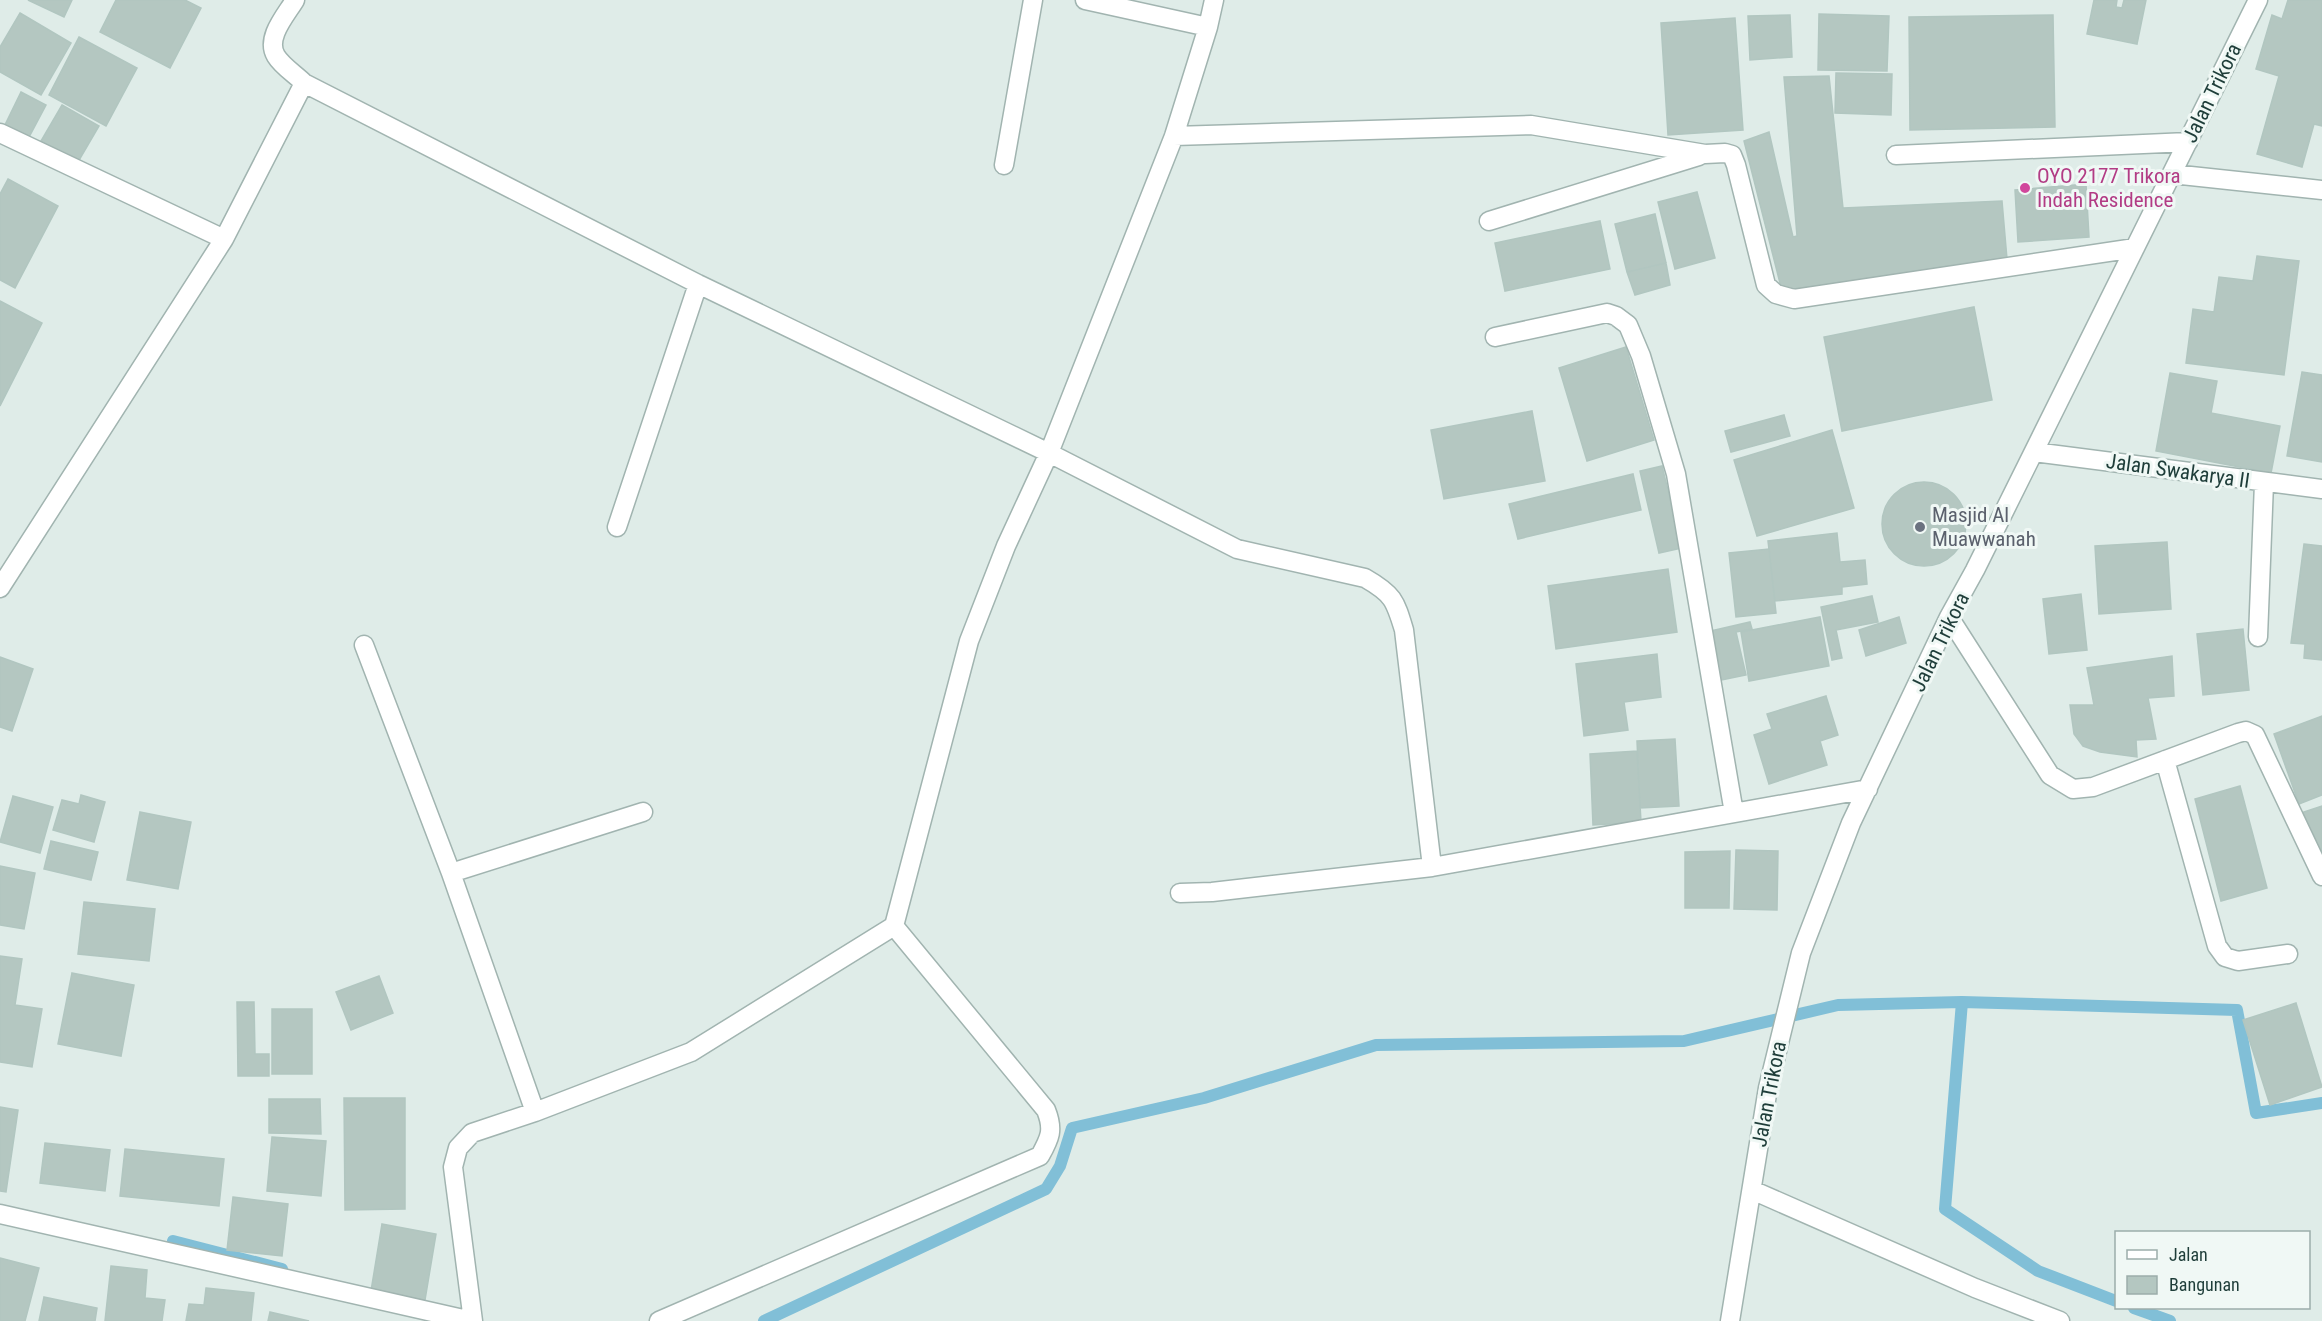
<svg xmlns="http://www.w3.org/2000/svg" width="2322" height="1321" viewBox="0 0 2322 1321" font-family="'Roboto Condensed',sans-serif">
<rect width="100%" height="100%" fill="#dfece8"/>
<g fill="none" stroke-linecap="round" stroke-linejoin="round">
<path stroke="#81bfd7" stroke-width="12" d="M1962 1002 2237 1010 2256 1113 2322 1103
M173 1241 282 1269
M2134 1308 2170 1321
M764 1321 1046 1189 1060 1166 1072 1128 1204 1098 1376 1045 1684 1041 1838 1005 1962 1002 1945 1209 2038 1271 2116 1301"/>
</g>
<path fill="#b4c7c1" stroke="#b1c6c0" stroke-width="1.5" d="M28 0H72L64 17Z
M116 0H185L201 8 170 68 100 32Z
M2094 0H2117L2116 7 2122 8 2124 0H2146L2137 44 2087 34Z
M2288 0H2322V126L2314 124 2302 167 2257 154 2279 76 2256 69 2272 15 2282 19Z
M20 13 71 43 41 95 0 72V47Z
M1819 14 1889 16 1887 71 1818 70Z
M1790 15 1792 57 1750 60 1748 16Z
M2053 15 2055 127 1910 130 1909 17Z
M1735 18 1743 130 1668 135 1661 23Z
M79 37 137 68 106 126 49 95Z
M1836 73 1892 74 1891 115 1835 113Z
M1829 76 1843 208 2002 201 2007 259 1782 291 1744 141 1769 132 1793 237 1797 236 1784 77Z
M21 92 46 105 28 139 4 127Z
M62 105 99 126 78 162 41 141Z
M8 179 58 206 15 288 0 280V194Z
M2086 184 2089 237 2018 242 2015 190Z
M1697 192 1715 258 1675 269 1658 202Z
M1655 214 1666 263 1627 272 1615 224Z
M1600 221 1610 269 1505 291 1495 243Z
M2257 256 2299 261 2284 375 2186 363 2193 309 2214 312 2219 277 2253 281Z
M1666 263 1670 285 1635 295 1627 272Z
M0 301 42 323 0 406Z
M1974 307 1992 400 1842 431 1824 337Z
M1626 347 1654 440 1587 461 1559 368Z
M2302 372 2322 375V462L2287 456Z
M2170 373 2217 381 2211 413 2280 426 2271 473 2156 451Z
M1532 411 1545 481 1444 499 1431 430Z
M1784 415 1790 436 1731 452 1725 431Z
M1832 430 1854 508 1757 536 1734 460Z
M1662 466 1682 548 1659 553 1640 471Z
M1633 474 1641 510 1518 539 1509 504Z
M1882 524a42 42 0 1 1 84 0a42 42 0 1 1-84 0Z
M1837 533 1840 562 1865 560 1867 584 1842 587V594L1775 601 1768 541Z
M2167 542 2171 609 2099 614 2095 546Z
M2304 544 2322 546V660L2304 658 2305 644 2291 643Z
M1769 549 1776 613 1736 617 1729 553Z
M1668 569 1677 632 1556 649 1548 586Z
M2081 594 2087 650 2049 654 2043 599Z
M1872 596 1878 622 1836 630 1842 658 1832 660 1821 607Z
M1820 617 1829 666 1749 681 1741 632Z
M1899 617 1906 643 1866 656 1859 630Z
M1750 622 1752 629 1736 632 1746 675 1716 681 1706 632Z
M2243 629 2249 690 2203 695 2197 634Z
M1657 654 1661 697 1624 702 1628 730 1584 736 1576 664Z
M2172 656 2174 696 2148 698 2156 739 2136 740 2137 757 2100 752 2083 746 2074 734 2070 705H2094L2087 668Z
M0 657 33 669 12 731 0 727Z
M1826 696 1838 735 1820 741 1827 765 1769 784 1754 735 1772 729 1767 714Z
M2322 716V795L2299 804 2274 734Z
M1675 739 1679 806 1640 808 1637 741Z
M1637 751 1641 822 1593 825 1590 754Z
M2240 786 2267 888 2221 901 2195 799Z
M81 795 105 802 94 842 53 830 62 800 79 804Z
M13 796 53 807 40 853 0 842Z
M2322 806V860L2301 813Z
M140 812 191 822 178 889 127 880Z
M51 841 98 852 91 880 44 869Z
M1736 850 1778 851 1777 910 1734 909Z
M1730 851 1729 908H1685V852Z
M0 866 35 873 24 929 0 925Z
M84 902 155 909 149 961 78 954Z
M0 956 22 959 15 1005 42 1009 32 1067 0 1062Z
M72 973 134 985 121 1056 58 1044Z
M379 976 393 1013 351 1030 336 992Z
M237 1002H254L255 1054H269V1076H238Z
M2296 1003 2322 1087 2270 1105 2243 1020Z
M272 1009H312V1074H272Z
M344 1098H405V1209L345 1210Z
M269 1099H320L321 1134 269 1133Z
M0 1107 18 1110 6 1192 0 1191Z
M272 1137 326 1141 321 1196 267 1191Z
M45 1143 110 1150 105 1191 40 1183Z
M125 1149 224 1159 219 1206 120 1196Z
M233 1197 288 1204 282 1256 227 1250Z
M382 1224 436 1234 425 1300 371 1291Z
M0 1258 39 1268 25 1321H0Z
M111 1266 147 1270 145 1298 165 1300 162 1321H105Z
M206 1288 254 1293 251 1321H186L189 1304 204 1305Z
M44 1297 97 1308 95 1321H39Z
M270 1312 309 1321H268Z"/>
<g fill="none" stroke-linecap="round" stroke-linejoin="round">
<g stroke="#a1b4b0" stroke-width="21">
<path id="minor" d="M295 0C286 15 265 38 276 56 282 66 296 75 304 83
M1085 0 1208 27
M0 133 224 239 304 83 698 284 1049 453 1237 549 1365 578C1393 594 1395 600 1404 630L1432 867 1868 789
M1174 136 1531 125 1705 154 1725 153 1732 155 1736 165 1766 285 1776 294 1794 299 2135 248
M1896 155 2188 142
M1004 165 1033 0
M2172 174 2322 190
M1489 221 1699 156
M1495 337 1607 313 1616 316 1628 325 1641 356 1676 474 1734 813
M2034 452 2322 489
M617 527 698 284
M0 588 224 239
M1949 617 2050 775 2073 789 2093 787 2238 733 2246 731 2255 735 2322 876
M2258 637 2264 483
M364 645 451 873 535 1112
M2165 760 2217 946 2225 957 2238 961 2288 954
M451 873 643 812
M1180 893 1212 892 1432 867
M1752 1190 1975 1288 2060 1321
M0 1214 472 1321
M473 1321 453 1167 458 1148 472 1133 535 1112 691 1052 894 926
M659 1321 1040 1156C1050 1138 1054 1130 1046 1110L894 926 969 641 1006 546 1049 453 1174 136 1208 27 1214 0
M1730 1321 1768 1088 1801 953 1851 823 1949 617 1975 570 2258 0"/>
</g>
<use href="#minor" stroke="#fff" stroke-width="18"/>
</g>
<circle fill="#d1479c" stroke="#f0f8f5" stroke-width="2" cx="2025" cy="188" r="6"/>
<circle fill="#6b7280" stroke="#f0f8f5" stroke-width="2" cx="1920" cy="527" r="6"/>
<g text-anchor="middle" stroke-width="6" stroke-linejoin="round" paint-order="stroke">
<g font-size="21" fill="#1e3d39" stroke="#f0f8f5">
<text transform="translate(2212 93) rotate(-64)" y="7">Jalan Trikora</text>
<text transform="translate(2178 471) rotate(8)" y="7">Jalan Swakarya II</text>
<text transform="translate(1940 642) rotate(-64)" y="7">Jalan Trikora</text>
<text transform="translate(1769 1094) rotate(-79)" y="7">Jalan Trikora</text>
</g>
<g font-size="21" fill="#b23c85" stroke="#f0f8f5" text-anchor="start">
<text x="2037" y="183">OYO 2177 Trikora<tspan x="2037" dy="24">Indah Residence</tspan></text>
</g>
<g font-size="21" fill="#5b616d" stroke="#f0f8f5" text-anchor="start">
<text x="1932" y="522">Masjid Al<tspan x="1932" dy="24">Muawwanah</tspan></text>
</g>
</g>
<rect x="2115" y="1231" width="195" height="78" fill="#f0f8f5" stroke="#9cadaa" stroke-width="1.5"/>
<rect x="2127" y="1250" width="30" height="9" fill="#ffffff" stroke="#9cadaa" stroke-width="1.5"/>
<text x="2169" y="1261" font-size="18" fill="#1e3d39">Jalan</text>
<rect x="2127" y="1276" width="30" height="18" fill="#b4c7c1" stroke="#9cadaa" stroke-width="1.5"/>
<text x="2169" y="1291" font-size="18" fill="#1e3d39">Bangunan</text>
</svg>
